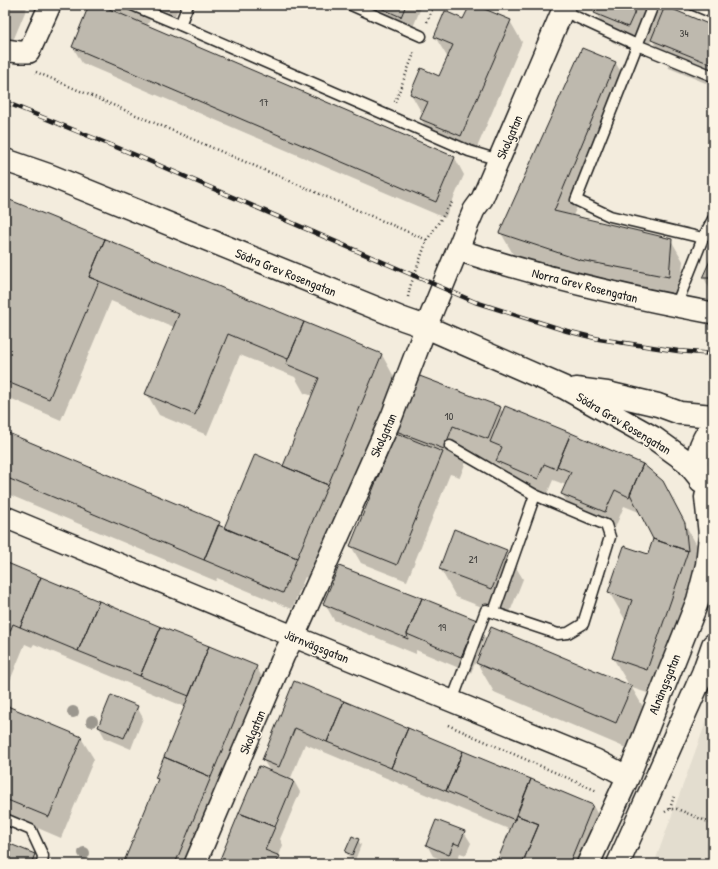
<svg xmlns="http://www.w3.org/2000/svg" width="718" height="869" viewBox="0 0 718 869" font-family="'Patrick Hand',sans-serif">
<rect width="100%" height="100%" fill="#f3ecdd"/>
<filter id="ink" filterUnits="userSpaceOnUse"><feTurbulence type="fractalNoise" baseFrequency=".025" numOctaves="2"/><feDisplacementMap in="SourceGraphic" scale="8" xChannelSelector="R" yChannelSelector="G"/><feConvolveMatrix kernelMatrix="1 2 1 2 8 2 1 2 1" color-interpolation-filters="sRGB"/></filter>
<g filter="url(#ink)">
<path fill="#e3ddcf" d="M713 703V864H654Z"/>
<path fill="#0003" d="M5 5H28L10 48 5 46Z
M90 5H97L110 10 107 5H180L175 16 156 7 147 26 455 158 464 175 445 218 82 63 73 47Z
M347 5H422L411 32Z
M471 5 510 21 522 42 473 157 434 140 421 119 423 115 411 94 440 77 448 58 435 37 464 20Z
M599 5H666L665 7 713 27V86L669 68 652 39 645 55 612 42 596 13Z
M615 62 628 84 573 216 671 240 683 261 680 298 593 281 513 254 501 233Z
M5 199 382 355 398 384 345 513 338 510 309 579 305 577 292 609 217 578 216 581 5 493V433L219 523 222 528 225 529 283 467 313 396 304 393 295 377 240 355 207 435 159 415 147 394 174 327 111 301 61 420 5 396Z
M713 256V295L704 278Z
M500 408 503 413 662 482 701 553 663 698 632 688 648 715 633 751 494 692 477 663 629 685 613 658 626 621 609 592 649 555 654 539 639 510V512L624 506 615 528 572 510 562 494 566 485 553 480 547 494 506 478 499 465 469 454 460 477 450 474 407 581 361 563 351 546 400 436 397 431Z
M506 551 523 579 508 617 456 597 440 568Z
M5 563 256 667 266 683 191 864H124L158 782 156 778 185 707 34 644 32 647 25 644 5 693Z
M325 604 476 621 485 638 471 673 416 650V654L334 620Z
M295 682 593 806 605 827 590 864H497L511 830 305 744 290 780 294 781 300 792 280 839 283 845 279 856 283 864H219L270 771 263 760Z
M5 706 81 738 94 759 61 838 5 814Z
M137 707 143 718 131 749 105 738 99 727Z
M464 832 471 843 466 855 460 853 456 864H452L433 856 427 845Z
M358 840 361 845 355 860 349 857 346 852Z
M5 843 34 855 39 864H5Z"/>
<path fill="#beb9ae" stroke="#1c1c1c" d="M89 5H100L455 157 436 202 72 47Z
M374 5H406L401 17Z
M470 5H475L511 20 461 136 420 119 428 102 410 94 421 68 439 76 453 45 434 37 445 11 463 19Z
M598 5H638L628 27 594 13Z
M665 6 713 26V65L651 40Z
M582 48 616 62 554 211 672 239 669 277 580 260 499 233Z
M5 198 105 239 89 277 99 281 49 399 5 381Z
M105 239 304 322 288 359 228 334 195 415 145 394 179 314 89 277Z
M713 254V278H702Z
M304 322 382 354 328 485 283 466 319 378 286 364Z
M417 375 501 407 488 439 453 426 444 449 396 431Z
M505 406 571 433 556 469 544 464 538 479 496 461 502 447 490 442Z
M6 432 220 522 204 560 5 477Z
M396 433 443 452 397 565 350 546Z
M571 433 643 464 629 497 615 490 605 512 561 494 571 472 557 466Z
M255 454 328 485 297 558 224 528Z
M643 464 663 481 685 523 688 551 653 539 630 494Z
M218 525 297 558 283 593 204 560Z
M454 529 507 550 492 589 439 569Z
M653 539 688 551 647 670 612 658 632 600 608 592 624 546 648 554Z
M5 562 41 577 20 627 13 624 5 643Z
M339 566 422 598 407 634 408 639 323 604Z
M41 577 99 601 78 651 20 627Z
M422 598 477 620 461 657 407 634Z
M99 601 161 627 140 676 78 651Z
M161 627 209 646 189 696 140 676Z
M491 627 632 686 616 723 476 663Z
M209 646 257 666 211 777 164 757Z
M294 681 344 701 327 742 295 728 279 767 262 760Z
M111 695 138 706 124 738 98 727Z
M344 701 408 728 391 768 327 742Z
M5 705 82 737 49 817 5 799Z
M408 728 463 751 446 791 391 768Z
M463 751 531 779 515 820 446 791Z
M164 757 211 777 175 864H123L158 779 155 778Z
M259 766 294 781 275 827 239 813Z
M531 779 593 805 569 864H522L539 824 516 815Z
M239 813 275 827 265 850 280 856 276 864H218Z
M516 815 539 824 522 864H496Z
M436 820 465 831 459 845 454 843 449 855 426 845Z
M352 836 359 839 352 855 345 852Z
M5 842 35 854 31 864H5Z"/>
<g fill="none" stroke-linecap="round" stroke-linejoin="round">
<g stroke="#1c1c1c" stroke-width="13">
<path id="service" d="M132 5 180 25 469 151 499 160
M351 5 421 36
M653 5 576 200 610 216 703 238
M694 5 713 13
M563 11 637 45 713 76
M180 25 188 5
M676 306 703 238 713 219
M450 446 535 495 606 525 610 537 583 624 568 633 558 634 486 610 452 701
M494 612 535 495
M5 819 31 830 43 856 42 864"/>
</g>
<g stroke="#1c1c1c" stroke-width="24">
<path id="minor" d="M5 50 19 52H29L50 5
M458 250C541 277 627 297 713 313
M5 517 278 630 596 760 628 777
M195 864 284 655 294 636 392 416 426 327 468 224 474 210 482 199 565 5"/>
</g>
<g stroke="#1c1c1c" stroke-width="25">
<path id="secondary" d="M5 160 51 176 403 319 426 327 565 388 654 438 686 461 699 477
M576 389 607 393 658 405 680 413 713 416
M701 482C693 460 700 442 713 424
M588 864 628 777 698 600 707 565 710 535 706 497
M618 864 703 673 713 645"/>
</g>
<path stroke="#1c1c1c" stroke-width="2.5" stroke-dasharray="1 3" stroke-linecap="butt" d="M427 22 434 5
M36 72 427 240
M395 102 415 51
M408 297 410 287 427 240 453 201
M448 725 597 791
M670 809 674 796
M665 812 670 809H677L713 824"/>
<use href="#service" stroke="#fcf5e5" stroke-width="10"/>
<use href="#minor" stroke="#fcf5e5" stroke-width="21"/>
<use href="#secondary" stroke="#fcf5e5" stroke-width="22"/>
<g stroke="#1c1c1c" stroke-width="4.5">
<path id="rail" d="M5 102 133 154 475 302 567 331 599 339 678 351 713 354"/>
</g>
<use href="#rail" stroke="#fcf5e5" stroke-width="3" stroke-dasharray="9" stroke-linecap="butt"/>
</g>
<g fill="#9b978e">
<circle cx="73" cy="712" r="6"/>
<circle cx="92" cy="721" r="6"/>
<circle cx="84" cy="853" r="6"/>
</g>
</g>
<g text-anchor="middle" stroke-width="3" stroke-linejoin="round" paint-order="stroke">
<g font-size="11" fill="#444340">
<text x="684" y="37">34</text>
<text x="264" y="106">17</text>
<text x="449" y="420">10</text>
<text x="473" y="563">21</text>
<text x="442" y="631">19</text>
</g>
<g font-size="13" fill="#1c1c1c" stroke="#fcf5e5">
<text transform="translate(509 137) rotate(-67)" y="5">Skolgatan</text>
<text transform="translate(286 272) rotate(22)" y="5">Södra Grev Rosengatan</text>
<text transform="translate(585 285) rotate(14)" y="5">Norra Grev Rosengatan</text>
<text transform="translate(624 423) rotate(31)" y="5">Södra Grev Rosengatan</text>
<text transform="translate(383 435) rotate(-66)" y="5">Skolgatan</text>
<text transform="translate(317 646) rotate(22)" y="5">Järnvägsgatan</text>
<text transform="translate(664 684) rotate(-68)" y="5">Alnängsgatan</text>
<text transform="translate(252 732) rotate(-67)" y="5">Skolgatan</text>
</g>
</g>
<rect width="718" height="869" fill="none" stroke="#fcf5e5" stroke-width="20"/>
<rect x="10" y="10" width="698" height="849" fill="none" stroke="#1c1c1c" stroke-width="1.5" filter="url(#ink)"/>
</svg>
